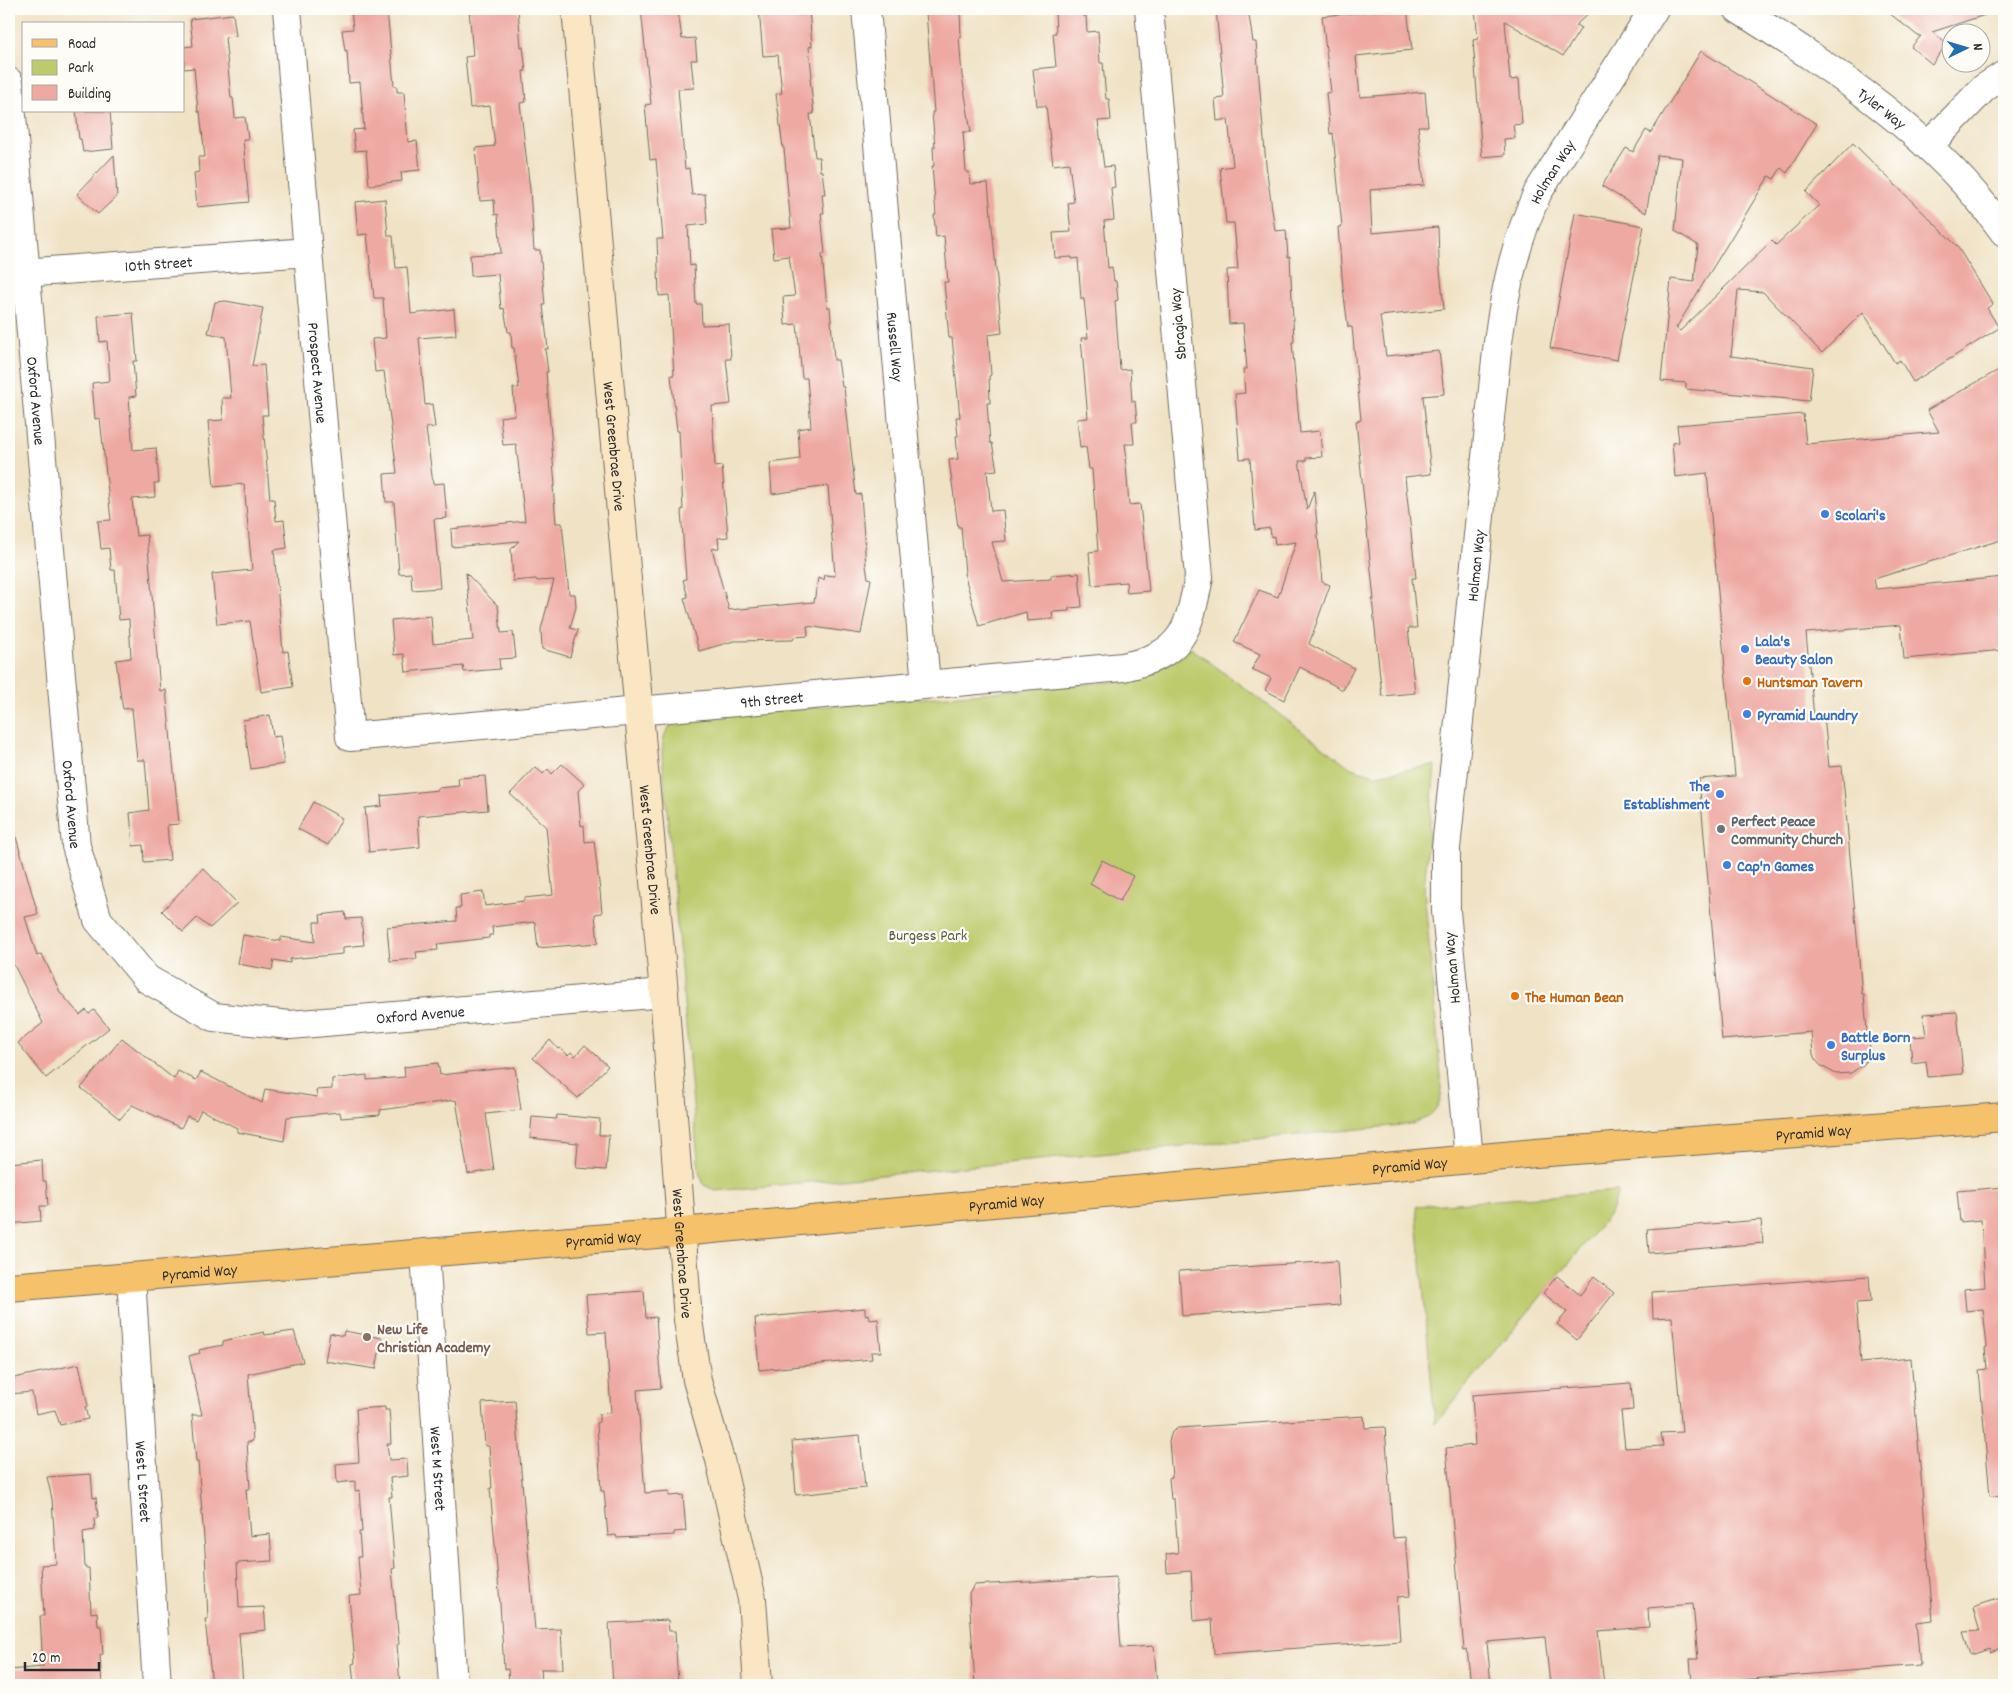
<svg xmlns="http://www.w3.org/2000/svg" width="2013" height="1694" viewBox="0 0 2013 1694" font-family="Dekko,sans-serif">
<rect width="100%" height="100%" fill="#fdfcf7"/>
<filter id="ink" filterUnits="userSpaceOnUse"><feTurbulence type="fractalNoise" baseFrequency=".02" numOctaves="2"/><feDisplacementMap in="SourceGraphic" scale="10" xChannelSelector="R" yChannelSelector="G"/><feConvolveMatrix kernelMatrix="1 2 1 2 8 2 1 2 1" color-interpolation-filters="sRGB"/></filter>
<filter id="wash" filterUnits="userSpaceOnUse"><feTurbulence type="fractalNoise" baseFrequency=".0096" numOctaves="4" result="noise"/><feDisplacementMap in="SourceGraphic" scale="20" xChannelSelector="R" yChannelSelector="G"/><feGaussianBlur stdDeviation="1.12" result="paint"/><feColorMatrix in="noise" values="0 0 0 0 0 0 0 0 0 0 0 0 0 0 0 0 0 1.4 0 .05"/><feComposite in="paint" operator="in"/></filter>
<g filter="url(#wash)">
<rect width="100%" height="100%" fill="#f0e2c5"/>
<path fill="#bdcb6d" stroke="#747b4c" d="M1191 648 1351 768 1375 775 1435 765 1424 889 1442 1088C1440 1111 1432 1115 1412 1124L716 1191 704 1185 699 1172 662 754C663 738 664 729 678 719L1123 681C1149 675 1171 666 1191 648Z
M1618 1191 1611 1212 1435 1424 1416 1206Z"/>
<g id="blocks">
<path fill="#eea9a2" d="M351 9H387L394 86H397V92H404L408 142 417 141 420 170 401 172 402 181 369 185 366 150 355 151 353 130 364 129 360 82 349 83 347 50 345 51 342 30 353 29Z
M469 9H518L521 47H523L526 71H523L526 102 520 103 530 190 534 250H540L545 305H543L548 349H545L548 372H546L555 486H553L556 523H562L569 594H575L576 607 570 628 578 630 570 657 542 649 541 629 554 580 537 581 536 579 513 581 511 549 519 541 452 547 451 529 525 521 516 444 503 445 500 417 515 415 513 388H519L514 348H512L511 332H508L504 308 501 309 498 274 471 276 470 255 501 253 498 214 495 215 494 200 480 201 475 148 495 146 490 106 470 108 465 57 473 56Z
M641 9H673V12L678 11 682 39 695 38 697 60H691L694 88 678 89 685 169 689 168 692 195 705 194 707 224 688 226 690 266 694 265 696 304H701L702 325 729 324 731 359H726L731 404 712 406 715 467 722 466 728 537 718 538 719 548 712 549 729 610 814 602 818 578 824 580 825 575 835 576 828 486 772 494 770 463 800 459 798 429 811 427 807 378H802L797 324 785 325 783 297 795 296 789 256 774 258 771 229 791 228 784 148H783L776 94 782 93 778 55 763 56 759 9H809L812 46 809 47 812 77 810 78 814 114H810L815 157H819L820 171H822L825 194H822L824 213H821L825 254H822L827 307H830L834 360H838L842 387H844L856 495 861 494 866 566 868 578 871 579 861 634 807 626 808 636 794 637 793 640 734 641 699 651 684 598 688 597 683 580 686 579 681 510H683L679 431H677L671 375H674L669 295 659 296 657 239H663L656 159 650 160 645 105 651 104Z
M1055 9H1082L1083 16H1086L1087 32 1098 31 1100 63H1103L1106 99H1109L1111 120 1098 121 1104 167 1113 166 1115 187 1111 188 1114 220 1104 221 1108 268 1112 267 1114 281H1116L1118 300 1115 301 1120 370 1130 369 1132 402 1135 401 1137 422H1132L1134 444H1125L1127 459H1125L1126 465 1129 505 1140 504 1149 591 1127 593 1126 582 1092 585 1089 552 1098 551 1092 469H1089L1086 447 1080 448 1077 419 1088 418 1081 338H1088L1084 299H1081L1078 258 1072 259V257L1055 258 1053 233 1071 232 1068 203 1074 202 1069 163 1053 165 1046 106H1037L1033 69 1056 67 1053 33H1056Z
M1216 9H1248L1253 42H1256L1266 165 1275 231 1286 230 1288 257 1290 256 1294 342H1292L1300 433 1320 431 1322 457 1306 458V461H1299L1307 510 1314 491 1322 582 1330 585 1309 644 1354 668 1343 690 1300 667 1284 700 1265 690 1271 678 1252 669 1260 654 1234 642 1259 590 1278 597 1296 542 1275 545 1274 536 1271 537 1270 528 1255 530 1250 458 1240 459 1235 394 1245 393 1243 369H1247L1243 323 1229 324 1227 270 1238 269 1234 223H1226L1220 168 1233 166 1228 119 1217 121 1215 99 1224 98Z
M1394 9H1407L1412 50 1356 56 1360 97 1425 92 1428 126H1418L1424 185 1370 190 1372 233 1438 227 1439 260 1444 309 1380 316 1386 356 1439 351 1444 394 1423 396 1431 474 1405 477 1416 578H1412L1417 628H1408L1415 693 1382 696 1372 599 1374 600 1356 421 1361 420 1352 327H1348L1343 288 1338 227H1342L1333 133 1330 134 1326 93 1331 92 1322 16Z
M1475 9H1593L1576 25 1581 28 1563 56 1505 21 1510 80 1519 79 1522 124 1513 125 1515 138 1504 139 1505 155 1482 157 1473 40 1478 39Z
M1884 9H1990L1991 13 1932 32 1947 44 1932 64 1911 47 1921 36H1918Z
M960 10 961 37H959L962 76 971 132H963L966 172H969L970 184 988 183 1002 333 988 335 991 375 989 376 990 403H987L990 443H992L997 470 987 471 991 511 1003 510 1006 541 992 542 1003 582 1051 579V575L1079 573 1082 607 1069 608V611L1052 612 1053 619 1027 621 1026 612 979 626 964 573H965L961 527H958L949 460 958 459 956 436H958L956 417H960L952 338H949L944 282H948L944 236 936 237 934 215H936L932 166H934L933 147H935L932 112H934L926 12Z
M233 14 236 36 225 37 231 98H233L235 118 245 117 248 139H243L249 202 197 207 194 173 199 172 198 157H205L200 112H198L194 68 184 69V47L193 46 190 19Z
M1701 51 1817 124 1787 173 1781 168 1774 179 1769 176 1676 328 1680 331 1772 241 1776 245 1819 205 1806 192 1853 143 1957 246 1993 304 1987 308 1999 328 1913 382 1900 360 1895 363 1863 312 1822 353 1763 292 1738 290 1731 356 1813 367 1809 401 1686 389V383L1661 381 1671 279 1694 282 1698 245 1675 231 1682 158 1657 155 1646 213 1602 186 1626 148 1633 152 1646 130 1651 133Z
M76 111H110L113 149 83 152 81 139H79Z
M114 155 117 196 98 214 77 194Z
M385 199 388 236H393L396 268 407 267 411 314 454 309 456 335 419 338 425 405 432 404 435 427 426 428 433 484 444 483 447 518 434 519 440 588 412 590 411 573 399 574 394 502H386L384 474 397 473 384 371 375 372 372 339 386 338 383 298H374L367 234 358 235 355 202Z
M1575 213 1644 226 1617 360 1550 348Z
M226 301 263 308 252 366 264 365 268 415H262L270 499H274L276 521 284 520 287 548 274 550 283 652 288 651 293 687 261 692 250 621 217 624 212 574 252 570 244 484 214 487 208 421 223 420 222 398H231L226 337 208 333 215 302Z
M133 313 137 361H133L136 396 129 397 133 450 156 448 159 483H154L155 497 132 499 136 536 147 535 160 691 166 690 179 824 167 825 170 860 144 862 143 845 133 846 130 813 149 810 145 760H137L132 708 123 709 120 692 116 660 131 658 129 619 119 620 115 570H111L109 548 101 549 98 521 111 520 100 418 95 419 92 383 110 381 107 341 100 342 98 316Z
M2004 367V539L1874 579 1876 589 2004 577V650L1904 659 1901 625 1806 633 1814 717 1824 716 1829 767 1842 766 1862 994H1864L1867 1032 1869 1037 1870 1052 1867 1059 1864 1064 1851 1073 1836 1074 1821 1066 1815 1059 1813 1054 1811 1032 1722 1040 1699 779 1735 776 1707 473 1675 477 1672 443 1679 442 1677 425 1803 414 1806 444 1939 432 1927 410Z
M466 573 498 606 501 633 513 632 516 658 499 659 500 669 464 672 463 666 406 672 404 654 394 655 391 620 431 616 433 644 473 640Z
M270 715 273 737 280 736 284 764 251 769 243 720Z
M562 764 584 784 578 791 581 826 584 825 585 842 594 841 600 891 602 913 595 914 598 943 538 948 535 922 492 927 493 935H489V938L437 944 438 950 416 952 417 959 390 961 387 927 457 921 456 908H461L460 895 483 892 485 906 524 901V898L553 895 546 827 510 794 535 767 543 774 548 769 552 774Z
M485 776 488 810 418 816 420 847 369 852 365 808 382 806 381 796 438 790V788L459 786 458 778Z
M313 802 342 818 328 845 298 829Z
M14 830 38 914 25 917 37 956 42 954 60 992 80 1015 86 1010 89 1014 94 1010 109 1028 46 1078 18 1043 43 1023 14 965 9 967V831Z
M1102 860 1133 876 1120 901 1090 884Z
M203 868 237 903 210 928 197 918 183 932 162 911Z
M345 912 346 919 361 918 364 945 343 947V954L290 959V963L274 960 272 970 238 964 243 935 280 941 281 937 315 942 314 922H321L320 915Z
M1957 1012 1963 1074 1928 1077 1926 1061 1912 1063 1910 1037 1926 1036 1923 1014Z
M122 1038 174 1079 178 1071 196 1080 201 1072 262 1103 265 1089 317 1097 316 1090 332 1089V1079L367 1075V1080L405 1077 404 1067 438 1063 440 1075 515 1067 521 1110 486 1114 494 1170 468 1174 456 1100 380 1110V1115L341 1118 340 1112 287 1117 284 1141 237 1132V1128L201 1110 196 1120 187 1116 181 1128 132 1105 120 1119 81 1088Z
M550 1040 558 1049 560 1048 568 1055 571 1052 575 1056 585 1045 608 1066 578 1098 533 1058Z
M557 1115 600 1119 599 1135H609L606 1170 576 1168 578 1143 530 1138 532 1117 556 1119Z
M42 1160 43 1181H46L48 1206H40L41 1221 9 1224V1163Z
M2004 1187V1495L1990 1496 1979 1370 1987 1369 1985 1348 1987 1347 1983 1309 1966 1311 1964 1289 1985 1287 1981 1220 1960 1222 1957 1191Z
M1761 1220 1763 1243 1649 1253 1647 1229Z
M1337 1261 1340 1305 1182 1316 1179 1271Z
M1557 1276 1580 1295 1594 1277 1614 1293 1577 1340 1557 1324 1567 1312 1543 1293Z
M1869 1276 1871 1302 1856 1303 1861 1363 1911 1358 1933 1620 1916 1622 1920 1665 1692 1684 1690 1659H1698L1693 1604 1648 1608 1649 1627 1598 1631 1604 1685H1550L1545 1637 1487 1642 1491 1685H1471L1467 1649 1464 1650 1446 1448 1475 1445 1472 1395 1631 1383 1633 1410 1621 1411 1625 1448 1663 1446 1661 1433 1682 1432 1672 1317 1653 1318 1652 1292Z
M644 1291 646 1318 656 1317 661 1388 637 1390 645 1493 669 1491V1496L683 1495 686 1531 674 1532V1535L617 1538 616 1535 608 1536 604 1491H601L597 1423 599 1422V1414L611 1413 606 1332 589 1333 586 1295Z
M865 1308V1315L868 1314 869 1320 878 1319 881 1352H871L872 1359 759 1370 755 1318Z
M294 1331 303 1362 248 1374 253 1441 247 1442 250 1489H246L250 1536 270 1534 272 1561 237 1563 239 1608 264 1607 266 1630 239 1633 243 1685H212L205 1619H208L205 1551 198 1462H196L192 1415H202L189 1356 200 1353 199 1350 223 1345V1341L264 1332 265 1335Z
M344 1331 382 1338 376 1369 325 1361 330 1333 343 1336Z
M79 1364 88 1406 85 1407 88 1419 60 1425 55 1410 36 1414 32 1392 9 1394V1379Z
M515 1401 535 1630 561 1629 563 1669H541L542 1683 509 1685 508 1669H504L500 1603 490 1488H492L489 1446H485L482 1403Z
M385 1407V1410H389L390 1422 391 1444H387L389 1460 407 1459 408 1476 390 1478 392 1497H389L395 1568 392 1569 399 1644 397 1645 400 1685H354L352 1664 355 1663 349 1596 361 1595 358 1557H361L359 1532H362L359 1490 355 1491V1481L337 1483 336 1464 359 1462 356 1409Z
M1364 1416 1365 1428 1385 1427 1393 1538 1405 1537 1410 1596 1397 1597 1400 1641 1214 1654 1212 1619 1194 1621 1191 1571 1167 1573 1166 1554 1178 1553 1174 1499H1171L1169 1478 1172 1477 1169 1441 1172 1432 1178 1428Z
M860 1435 865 1488 796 1495 792 1441Z
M91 1474 93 1498 96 1497 98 1517 94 1518 95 1530 83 1532 85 1568H89L91 1613 97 1612 98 1626H101L103 1654 100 1655 102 1685H9V1670L43 1667 40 1616H44L41 1565 56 1564 52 1499 47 1477Z
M1116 1577 1121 1648 1154 1646 1157 1685H975L969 1594 974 1585Z
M2004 1597V1647L1989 1652 1988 1648 1970 1654 1963 1632 1980 1631 1973 1607Z
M668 1620 669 1631H675L678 1685H613L609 1623Z"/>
</g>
</g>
<g filter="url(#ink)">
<use href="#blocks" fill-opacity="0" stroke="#706b61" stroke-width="1"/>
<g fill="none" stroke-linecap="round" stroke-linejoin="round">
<g stroke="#706b61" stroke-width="30">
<g id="street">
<path id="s1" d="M287 9 350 737 1123 667C1183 654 1188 633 1199 577L1149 9"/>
<path id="s2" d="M866 9 926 684"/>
<path id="s3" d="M1738 9C1836 71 1936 135 2004 232"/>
<path id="s4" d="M9 82 76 846 98 920 147 979 214 1017 290 1025 664 993"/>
<path d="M1928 146 1984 88 2004 75"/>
<path id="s5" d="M9 274 308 252"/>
<path id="s6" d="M1469 1159 1446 911V848L1495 369C1501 308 1512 248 1538 192L1654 9"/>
<path id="s7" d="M425 1253 453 1685"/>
<path id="s8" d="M131 1277 157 1685"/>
</g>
</g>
<g stroke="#706b61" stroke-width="30">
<g id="secondary">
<path id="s9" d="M576 9 664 993 688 1320 697 1380 720 1460 752 1599 758 1685"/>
</g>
</g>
<g stroke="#706b61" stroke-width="30">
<g id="primary">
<path id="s10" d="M9 1287 681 1232 1536 1153 2004 1117"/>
</g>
</g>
<use href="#street" stroke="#fff" stroke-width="28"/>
<use href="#secondary" stroke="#fbe6c4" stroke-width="28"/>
<use href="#primary" stroke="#f5c16b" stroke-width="28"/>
</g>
</g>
<g fill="#3f7fe0" stroke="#fdfcf7" stroke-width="2">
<circle cx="1825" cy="514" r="5"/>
<circle cx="1745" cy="649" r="5"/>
<circle cx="1747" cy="714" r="5"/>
<circle cx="1720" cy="794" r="5"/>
<circle cx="1727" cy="865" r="5"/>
<circle cx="1831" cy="1045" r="5"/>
</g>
<g fill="#e8710a" stroke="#fdfcf7" stroke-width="2">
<circle cx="1747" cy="681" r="5"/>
<circle cx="1515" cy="996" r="5"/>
</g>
<circle fill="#6b7280" stroke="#fdfcf7" stroke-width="2" cx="1721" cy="829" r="5"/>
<circle fill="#8d6e63" stroke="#fdfcf7" stroke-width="2" cx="367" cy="1337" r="5"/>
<g text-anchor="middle" stroke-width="4.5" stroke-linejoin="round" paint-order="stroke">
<g font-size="16" fill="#2b2b2b" stroke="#fdfcf7">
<text dy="6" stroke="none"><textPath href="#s3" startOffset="175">Tyler Way</textPath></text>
<text dy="6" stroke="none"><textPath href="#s6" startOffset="1001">Holman Way</textPath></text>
<text dy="6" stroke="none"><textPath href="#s5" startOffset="150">10th Street</textPath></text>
<text transform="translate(1177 324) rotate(-95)" y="6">Sbragia Way</text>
<text dy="6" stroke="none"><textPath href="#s2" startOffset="339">Russell Way</textPath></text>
<text dy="6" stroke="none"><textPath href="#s1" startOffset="365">Prospect Avenue</textPath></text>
<text dy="6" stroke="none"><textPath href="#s4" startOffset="320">Oxford Avenue</textPath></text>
<text dy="6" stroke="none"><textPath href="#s9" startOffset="439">West Greenbrae Drive</textPath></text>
<text dy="6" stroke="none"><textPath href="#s6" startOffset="596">Holman Way</textPath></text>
<text dy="6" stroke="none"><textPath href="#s1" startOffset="1154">9th Street</textPath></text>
<text dy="6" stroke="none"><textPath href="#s4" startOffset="725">Oxford Avenue</textPath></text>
<text dy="6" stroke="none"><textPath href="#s9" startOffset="844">West Greenbrae Drive</textPath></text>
<text transform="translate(1451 968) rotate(-95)" y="6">Holman Way</text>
<text dy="6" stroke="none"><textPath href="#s4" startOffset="1205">Oxford Avenue</textPath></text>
<text dy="6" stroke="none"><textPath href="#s10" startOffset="1811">Pyramid Way</textPath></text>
<text dy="6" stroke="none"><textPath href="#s10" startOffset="1406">Pyramid Way</textPath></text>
<text dy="6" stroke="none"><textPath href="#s10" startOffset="1001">Pyramid Way</textPath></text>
<text dy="6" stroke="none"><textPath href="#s10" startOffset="596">Pyramid Way</textPath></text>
<text dy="6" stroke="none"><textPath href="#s9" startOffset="1249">West Greenbrae Drive</textPath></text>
<text dy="6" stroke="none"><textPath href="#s10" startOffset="191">Pyramid Way</textPath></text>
<text dy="6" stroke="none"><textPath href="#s7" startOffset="216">West M Street</textPath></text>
<text dy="6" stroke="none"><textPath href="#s8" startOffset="205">West L Street</textPath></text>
</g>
<g font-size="16" font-weight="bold" fill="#366cbe" stroke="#fdfcf7" text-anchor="start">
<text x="1835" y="520">Scolari's</text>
<text x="1755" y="646">Lala's<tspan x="1755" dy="18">Beauty Salon</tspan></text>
<text x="1757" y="720">Pyramid Laundry</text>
<text x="1710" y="791" text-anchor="end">The<tspan x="1710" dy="18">Establishment</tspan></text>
<text x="1737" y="871">Cap'n Games</text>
<text x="1841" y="1042">Battle Born<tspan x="1841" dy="18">Surplus</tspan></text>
</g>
<g font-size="16" font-weight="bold" fill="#c56008" stroke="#fdfcf7" text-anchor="start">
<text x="1757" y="687">Huntsman Tavern</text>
<text x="1525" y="1002">The Human Bean</text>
</g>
<g font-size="16" font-weight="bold" fill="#5b616d" stroke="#fdfcf7" text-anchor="start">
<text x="1731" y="826">Perfect Peace<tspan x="1731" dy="18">Community Church</tspan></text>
</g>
<g font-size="16" fill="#575b3f" stroke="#fdfcf7">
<text x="928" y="940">Burgess Park</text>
</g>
<g font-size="16" font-weight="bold" fill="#785e54" stroke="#fdfcf7" text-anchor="start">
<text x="377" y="1334">New Life<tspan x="377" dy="18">Christian Academy</tspan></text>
</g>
</g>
<rect width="2013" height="1694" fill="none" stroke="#fdfcf7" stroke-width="30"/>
<rect x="22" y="22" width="162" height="90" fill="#fdfcf7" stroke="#a9a8a5"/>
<rect x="32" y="39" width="25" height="8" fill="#f5c16b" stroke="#a9a8a5"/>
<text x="68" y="48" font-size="15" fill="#2b2b2b">Road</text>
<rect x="32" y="60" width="25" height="15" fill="#bdcb6d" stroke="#a9a8a5"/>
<text x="68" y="72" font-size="15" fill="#2b2b2b">Park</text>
<rect x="32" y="85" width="25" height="15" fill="#eea9a2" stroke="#a9a8a5"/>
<text x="68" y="98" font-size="15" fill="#2b2b2b">Building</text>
<g transform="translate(1966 48) rotate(85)"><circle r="24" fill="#fdfcf7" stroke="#a9a8a5"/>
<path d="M0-4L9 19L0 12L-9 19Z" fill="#1f6fb2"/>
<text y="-8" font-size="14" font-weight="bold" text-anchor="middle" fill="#2b2b2b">N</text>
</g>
<path d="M25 1662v8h74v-8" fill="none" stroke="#2b2b2b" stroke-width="2.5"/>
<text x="32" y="1662" font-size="15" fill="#2b2b2b" stroke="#fdfcf7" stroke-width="4" paint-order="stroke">20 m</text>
</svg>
